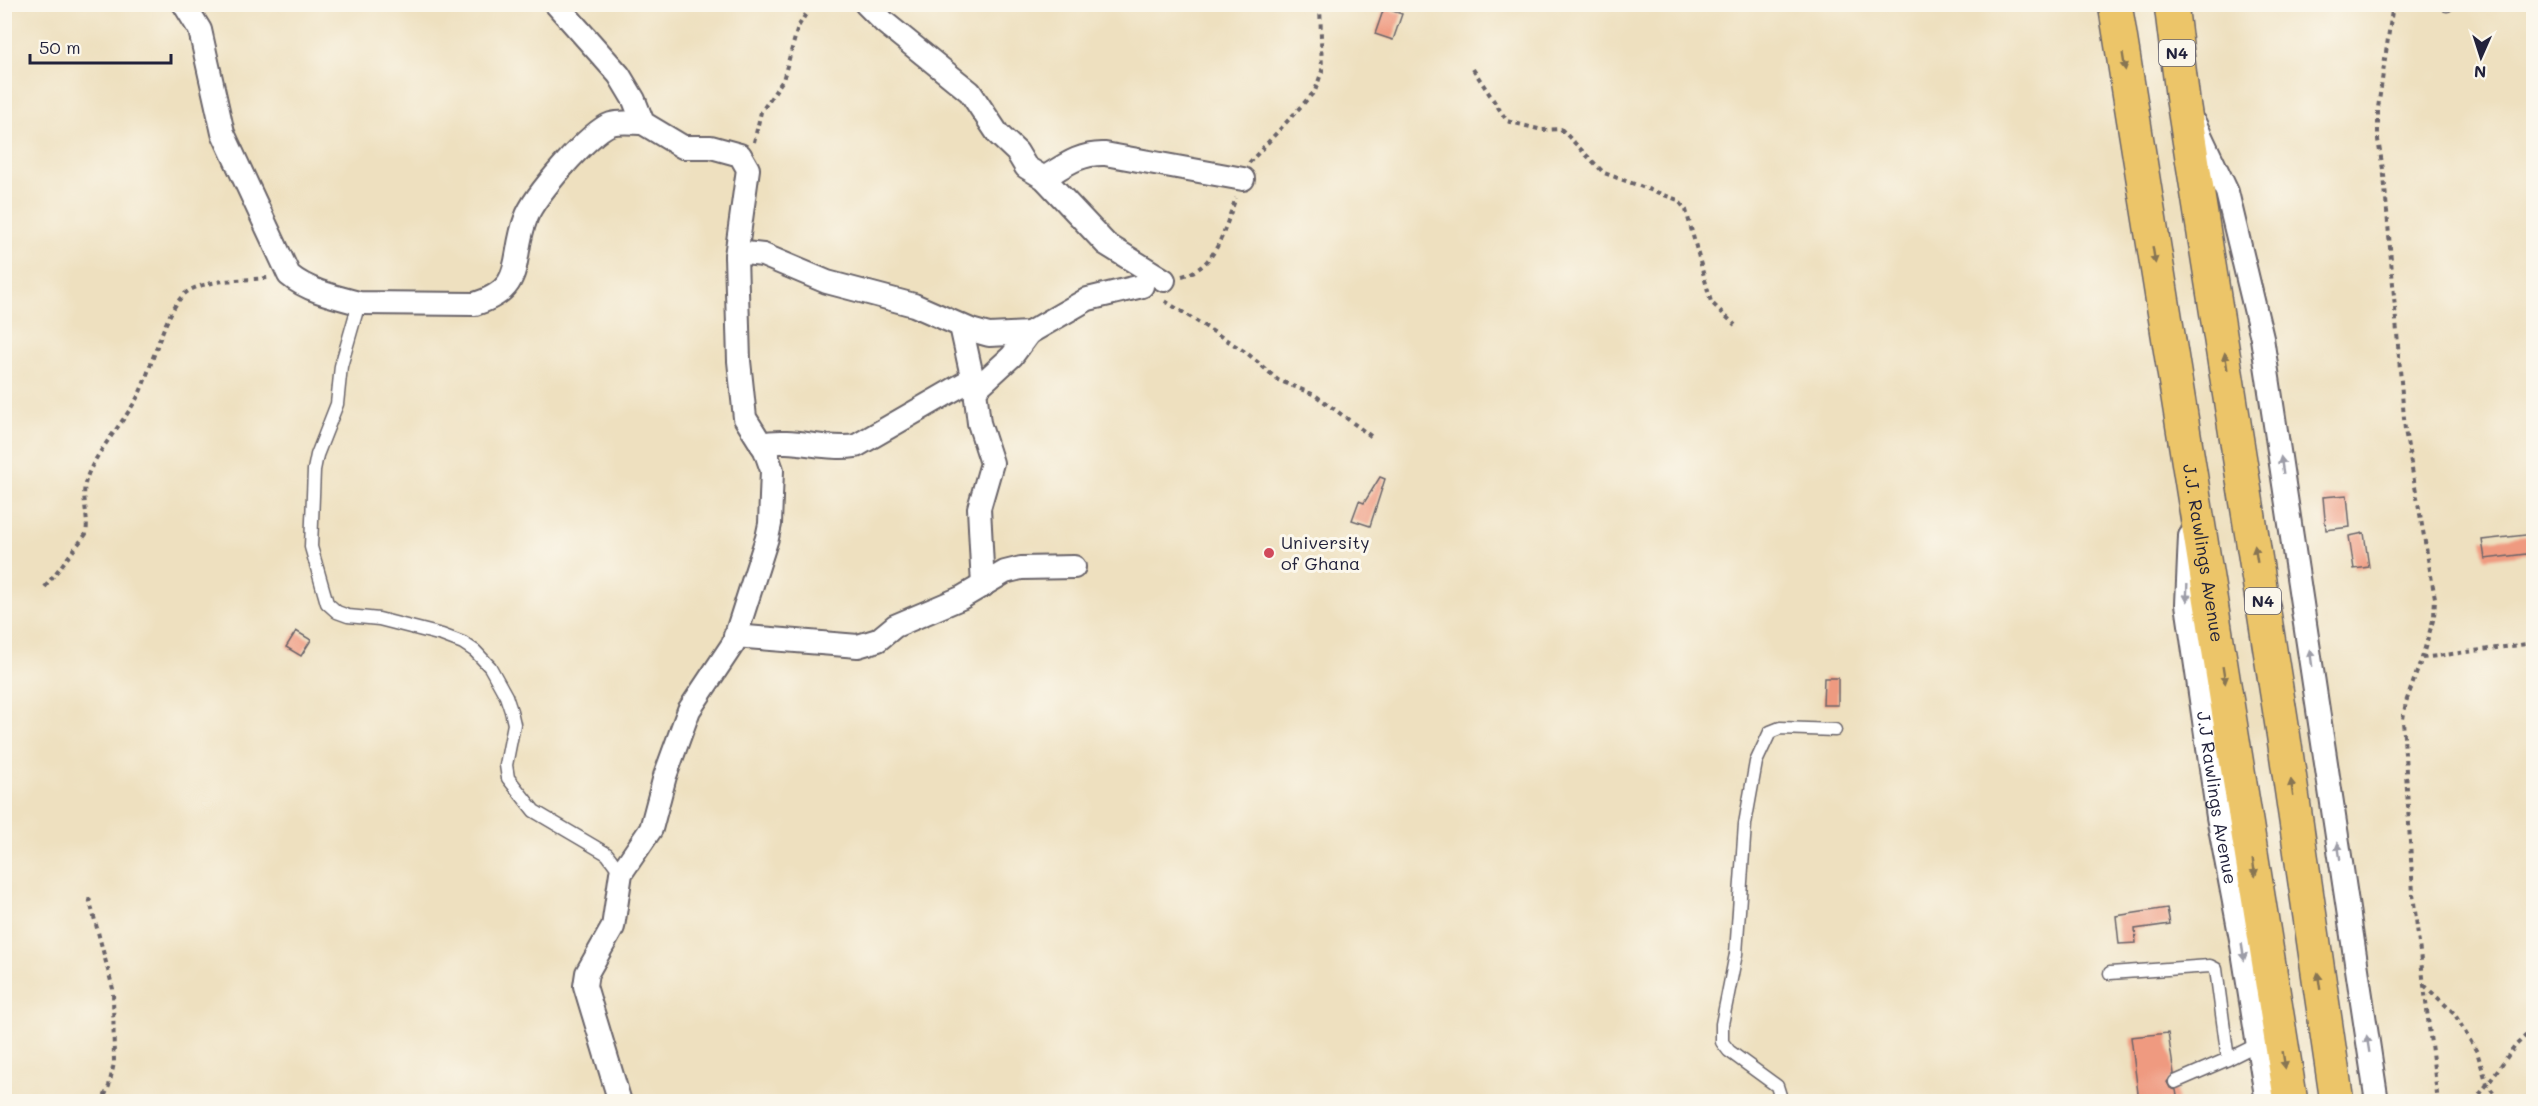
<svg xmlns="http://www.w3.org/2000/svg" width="2538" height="1106" viewBox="0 0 2538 1106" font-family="Mali,sans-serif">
<rect width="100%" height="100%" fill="#fbf7ec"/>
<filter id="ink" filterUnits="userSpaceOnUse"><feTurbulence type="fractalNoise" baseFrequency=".0167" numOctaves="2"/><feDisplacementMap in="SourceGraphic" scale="12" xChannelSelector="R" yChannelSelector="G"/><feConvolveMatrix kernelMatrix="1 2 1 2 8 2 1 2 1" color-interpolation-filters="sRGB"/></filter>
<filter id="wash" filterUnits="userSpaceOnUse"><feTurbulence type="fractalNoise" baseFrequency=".008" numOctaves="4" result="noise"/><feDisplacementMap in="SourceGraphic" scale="24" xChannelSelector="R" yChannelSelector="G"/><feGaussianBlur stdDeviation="1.35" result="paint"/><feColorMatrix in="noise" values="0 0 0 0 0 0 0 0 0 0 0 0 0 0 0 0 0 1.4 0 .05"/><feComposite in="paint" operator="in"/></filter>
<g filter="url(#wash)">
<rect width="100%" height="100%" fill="#eee0bf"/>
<g id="blocks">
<path fill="#ef9a80" d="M1384 8 1402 14 1393 40 1375 34Z
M1380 477 1385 479 1370 526 1352 520 1359 501 1364 503Z
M2347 495 2350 527 2326 530 2323 497Z
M2364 533 2369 567 2354 569 2349 536Z
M2534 534V553L2485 559 2482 540Z
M296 631 311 640 301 656 286 647Z
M1824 678H1838V705H1823Z
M2167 908 2170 924 2135 929 2136 943 2119 944 2116 916Z
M2168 1033 2174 1074 2167 1082 2170 1088 2176 1090 2178 1101H2139L2131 1037Z"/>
</g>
</g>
<g filter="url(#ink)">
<use href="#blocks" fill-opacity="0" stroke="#696469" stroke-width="1.5"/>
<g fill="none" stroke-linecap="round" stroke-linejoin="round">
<g stroke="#696469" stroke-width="15">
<path id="service" d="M2447 4V5
M359 303 341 366 337 404 317 455 314 470 311 547 327 603 337 612 348 616 379 619 442 635 463 643 475 651 490 667 506 696 511 711 514 724 506 765 508 778 534 811 607 854 621 873
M2110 973 2210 966 2216 969 2228 1059
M2175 1082 2228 1059 2258 1044
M1782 1102 1777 1086 1729 1051 1722 1042V1024L1736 954 1745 824 1756 762 1770 732 1780 728 1835 730"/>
</g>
<g stroke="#696469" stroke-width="26">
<g id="minor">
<path d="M184 4 200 30 223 133 289 275C308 291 336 297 359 303L475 304C527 288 510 259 526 218 533 197 590 131 611 124 620 121 634 123 643 123"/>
<path d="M556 4 619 75 634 100 643 123 683 147H711L740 155 748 169 736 256 739 361 745 418 765 450 772 470 770 524 767 538 733 644 689 710 665 776 651 829 621 873 613 927 587 973 585 986 620 1102"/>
<path d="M866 4 885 23 970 92 998 134 1017 152 1026 167 1044 178 1106 244 1164 280"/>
<path d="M2195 124 2227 192 2262 338 2377 1102"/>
<path d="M1044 178C1065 165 1080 153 1105 154L1243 179"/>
<path d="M736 256 745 253 763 255 827 282 914 305 971 330 989 335 1029 333 1088 299 1142 286"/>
<path d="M961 326 975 390 979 423 992 463 979 508 983 586"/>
<path d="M975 390 1012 356 1029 333"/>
<path d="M761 444C793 437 825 451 856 446L972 379"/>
<path id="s1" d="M2190 536 2187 604 2218 817 2241 939 2267 1102"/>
<path d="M735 636 858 646 878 640 895 626 961 598 1005 572 1021 568 1074 567"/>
</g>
</g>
<g stroke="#696469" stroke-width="36">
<g id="trunk">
<path id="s2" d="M2115 4 2291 1102"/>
<path d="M2171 4 2183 101 2283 732 2337 1102"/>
</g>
</g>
<path stroke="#696469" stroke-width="4" stroke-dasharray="4.5 4.5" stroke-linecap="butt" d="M2393 4 2378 108V140L2384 175 2405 430 2435 598 2434 617 2422 658 2406 702 2403 719 2413 894 2438 1102
M1473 69 1507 121 1542 130 1561 129 1604 173 1678 200 1686 210 1711 302 1735 325
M754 142 761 112 783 80 798 27 812 4
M1249 163 1315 91 1322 71 1320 4
M1182 276C1218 267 1224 228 1236 198
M1165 301 1247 353 1278 380 1315 395 1372 437
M45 587 86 534C89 517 82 501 85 484 91 456 126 421 139 394 152 368 165 308 187 292 206 279 246 280 268 278
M2422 658 2534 643
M89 898 113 989 114 1063 109 1086 102 1102
M2424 985 2454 1013 2477 1052 2487 1084 2501 1102
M2474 1102 2516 1045 2534 1028"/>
<use href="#service" stroke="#fff" stroke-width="12"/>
<use href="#minor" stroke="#fff" stroke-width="22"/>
<use href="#trunk" stroke="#ecc569" stroke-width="33"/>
</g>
<defs><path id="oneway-solid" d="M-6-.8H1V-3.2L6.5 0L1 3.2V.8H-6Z" transform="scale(1.5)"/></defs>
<g fill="#877452">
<use href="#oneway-solid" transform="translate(2124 62) rotate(81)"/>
<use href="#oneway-solid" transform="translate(2154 255) rotate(81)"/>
<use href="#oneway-solid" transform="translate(2226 361) rotate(-99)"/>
<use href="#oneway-solid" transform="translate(2256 554) rotate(-99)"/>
<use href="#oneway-solid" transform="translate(2224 675) rotate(81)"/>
<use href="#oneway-solid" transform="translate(2292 788) rotate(-98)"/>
<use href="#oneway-solid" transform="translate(2254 868) rotate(81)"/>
<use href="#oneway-solid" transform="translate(2319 981) rotate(-98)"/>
<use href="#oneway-solid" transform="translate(2284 1060) rotate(81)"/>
</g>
<g fill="#9c9ca7">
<use href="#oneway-solid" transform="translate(2282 465) rotate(-99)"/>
<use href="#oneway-solid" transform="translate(2187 593) rotate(92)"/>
<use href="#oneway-solid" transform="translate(2311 658) rotate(-98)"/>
<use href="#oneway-solid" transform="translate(2339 851) rotate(-98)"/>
<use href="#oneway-solid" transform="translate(2243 952) rotate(81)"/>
<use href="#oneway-solid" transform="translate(2368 1044) rotate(-99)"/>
</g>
</g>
<circle fill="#d1495b" stroke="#fbf7ec" stroke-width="2" cx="1269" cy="553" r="6"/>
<g text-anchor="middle" stroke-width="6" stroke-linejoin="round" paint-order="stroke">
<g fill="#fbf7ec" stroke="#636270" stroke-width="1.5">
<rect x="2159" y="40" width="36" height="26" rx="4.5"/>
<rect x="2245" y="588" width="36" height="26" rx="4.5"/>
</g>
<g font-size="16" font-weight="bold" fill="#22223b">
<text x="2177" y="59">N4</text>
<text x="2263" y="607">N4</text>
</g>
<g font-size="18" fill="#22223b" stroke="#fbf7ec" text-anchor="start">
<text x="1281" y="549">University<tspan x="1281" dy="21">of Ghana</tspan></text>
</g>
<g font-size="18" fill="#22223b" stroke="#fbf7ec">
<text dy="6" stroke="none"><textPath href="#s2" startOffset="556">J.J. Rawlings Avenue</textPath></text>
<text dy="6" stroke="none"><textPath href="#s1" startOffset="264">J.J Rawlings Avenue</textPath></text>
</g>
</g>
<rect width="2538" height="1106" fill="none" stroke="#fbf7ec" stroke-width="24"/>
<g transform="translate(2481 57) rotate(183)" stroke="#fbf7ec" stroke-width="4.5" paint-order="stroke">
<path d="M0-4.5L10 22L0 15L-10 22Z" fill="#22223b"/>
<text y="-9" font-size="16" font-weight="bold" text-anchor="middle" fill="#22223b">N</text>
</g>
<path d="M30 54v9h141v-9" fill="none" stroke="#22223b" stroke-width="3"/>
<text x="39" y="54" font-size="18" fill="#22223b" stroke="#fbf7ec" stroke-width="4.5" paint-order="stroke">50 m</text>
</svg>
